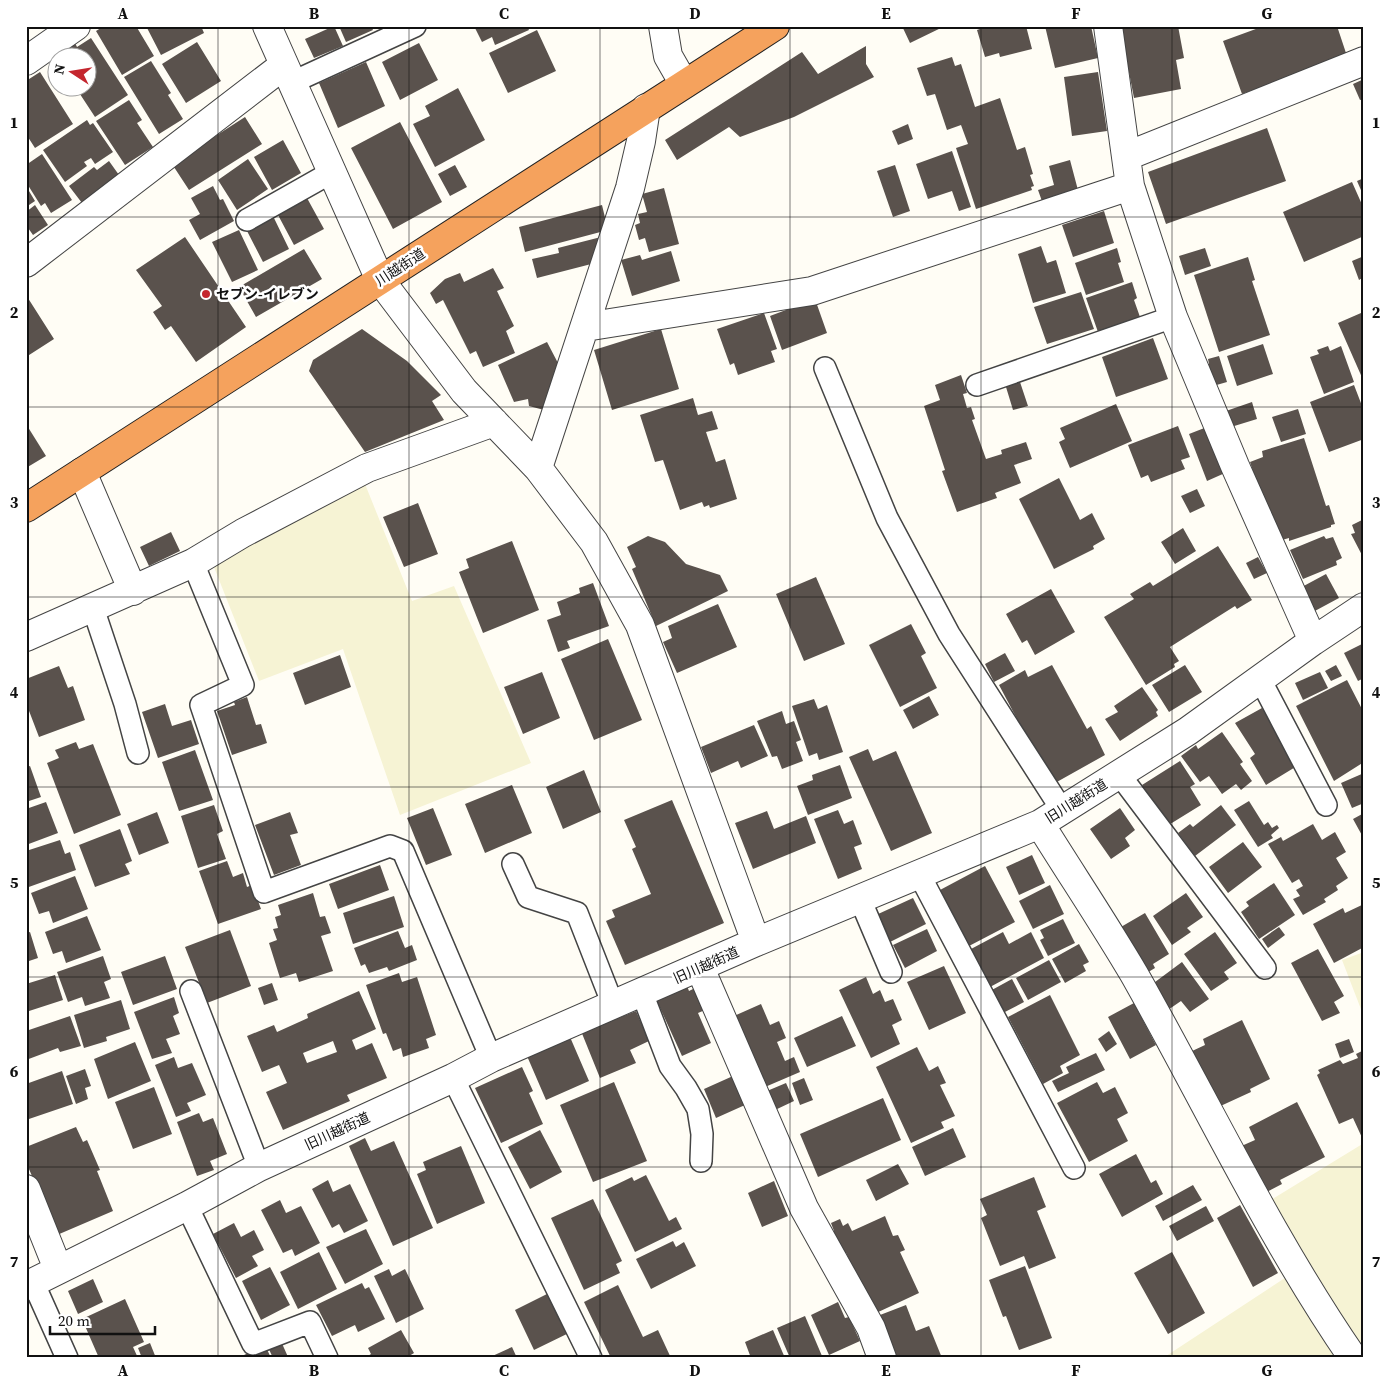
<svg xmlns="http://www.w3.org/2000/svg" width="1390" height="1384" viewBox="0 0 1390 1384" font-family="'Source Serif 4','Noto Sans JP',serif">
<rect width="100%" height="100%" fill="#fffdf5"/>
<path fill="#f6f3d4" d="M365 484 412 601 454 586 531 763 400 815 343 649 259 681 214 567 257 538Z
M1364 952V1017L1342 960Z
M1364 1143V1358L1269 1201Z
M1291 1274 1346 1358H1163Z"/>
<path fill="#5a524d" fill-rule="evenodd" d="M104 26H136L154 56 122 75 96 31Z
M146 26H201L204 33 161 55Z
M334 26 343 46 314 58 305 39Z
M339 26H371L373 30 346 42Z
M474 26H527L529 30 495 45 492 37 482 42Z
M902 26H945L910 43Z
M1026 26 1032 49 1000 57 999 53 985 57 977 30 988 26Z
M1045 26H1091L1098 58 1055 68Z
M1120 26H1178L1184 58 1176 60 1181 89 1134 98Z
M1264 26H1337L1347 56 1242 94 1223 41Z
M537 30 556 71 508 93 489 53Z
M91 38 128 95 95 117 76 88H88V58L55 56 75 43 77 47Z
M197 42 221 81 186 103 162 64Z
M419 43 438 80 400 100 382 62Z
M866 46V64L874 77 794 117 740 137 729 127 677 160 665 140 802 52 818 74Z
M952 57 955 66 961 64 975 107 1000 98 1017 150 1025 147 1033 174 1030 175 1034 186 1031 187 1032 190 976 209 956 148 968 144 961 125 947 130 935 94 927 96 917 68Z
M151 61 171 93 168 95 183 119 159 134 124 77Z
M366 62 385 106 338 128 319 83Z
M40 72 73 124 35 148 26 134V81Z
M1098 72 1107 131 1072 136 1064 77Z
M1364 79V99L1360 100 1353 84Z
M458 88 485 140 435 167 413 124 430 116 425 106Z
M129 100 142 120 137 123 153 147 125 165 96 121Z
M245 117 262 144 189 190 172 164Z
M87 120 90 125 93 123 113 152 95 164 91 158 84 162 87 166 65 182 43 150Z
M400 122 442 202 393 229 351 148Z
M908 124 913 139 898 145 892 131Z
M1267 128 1286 181 1166 224 1148 172Z
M283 140 301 173 272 190 254 157Z
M952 151 971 207 959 211 952 191 928 199 916 164Z
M42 154 72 200 51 213 45 203 41 206 26 182V165Z
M248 159 268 189 237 210 218 180Z
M1070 160 1079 194 1043 204 1038 190 1054 185 1049 166Z
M109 161 119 175 82 203 69 186 94 167 97 170Z
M455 165 467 187 450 196 438 174Z
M895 165 910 211 893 217 877 171Z
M1364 178V197L1357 181Z
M1352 182 1364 209V236L1304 262 1283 212Z
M26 186 35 201 26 207Z
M213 186 220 200 223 199 234 221 200 240 189 220 200 214 191 198Z
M664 188 679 244 649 252 645 238 639 240 635 225 640 223 638 214 647 212 642 194Z
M307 198 324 229 294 245 278 215Z
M35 205 48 225 33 235 26 225V212Z
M602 205 608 230 525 252 519 227Z
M1104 211 1114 243 1073 257 1062 225Z
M273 216 289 249 263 262 246 229Z
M239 230 258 270 232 282 212 242Z
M185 237 246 327 196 362 171 326 165 330 153 312 162 306 136 270Z
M601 237 599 262 537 278 532 259 559 253 558 248Z
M1041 246 1047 263 1056 260 1066 293 1033 303 1018 254Z
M1117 248 1121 262 1118 263 1124 282 1086 295 1075 263Z
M1205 248 1211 266 1185 275 1179 256Z
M304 249 322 279 256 317 239 287Z
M671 251 680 281 632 296 621 260 640 255 642 260Z
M1364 256V277L1359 280 1352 261Z
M1248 257 1255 280 1252 281 1270 335 1219 352 1194 275Z
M493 268 504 288 497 291 514 326 506 331 515 353 483 367 476 351 470 354 443 300 436 304 430 293 445 279 460 273 464 282Z
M1132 282 1137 298 1134 300 1140 317 1098 332 1086 298Z
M1081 292 1094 329 1047 344 1034 307Z
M26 295 54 339 26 357Z
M815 299 827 333 782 350 770 316Z
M764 313 777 349 771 351 775 362 738 375 734 363 730 365 717 329Z
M1361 313 1364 318V382L1338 323Z
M362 329 407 361 441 395 432 401 444 420 365 452 309 371 313 360Z
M661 329 679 389 612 410 594 350Z
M1153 338 1168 379 1116 397 1102 357Z
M547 342 559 365 544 410 529 406 528 399 514 402 498 365Z
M1263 344 1273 374 1237 386 1227 356Z
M1328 346 1330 351 1341 346 1354 382 1324 394 1310 357 1319 354 1317 350Z
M1219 356 1227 382 1213 386 1206 365 1209 364 1208 359Z
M961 375 967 393 963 394 967 408 971 407 975 419 972 420 986 459 1002 454 1001 450 1026 442 1032 459 1014 465 1021 483 995 493 997 498 957 512 942 471 945 470 924 406 940 400 935 385Z
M1020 382 1028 406 1013 410 1006 387Z
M1354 385 1364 411V439L1329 452 1310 402Z
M693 398 698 415 712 411 718 429 706 432 716 462 725 459 737 499 710 508 709 505 704 507 702 502 680 510 663 460 655 462 640 415Z
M1252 402 1257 419 1231 427 1226 411Z
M1116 404 1132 441 1070 468 1059 442 1065 439 1060 428Z
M1298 409 1306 434 1281 442 1272 417Z
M26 424 46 456 26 468Z
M1178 426 1190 457 1181 460 1185 469 1151 482 1148 475 1141 478 1128 445Z
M1207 427 1225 473 1207 481 1189 434Z
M1304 438 1326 506 1329 505 1335 524 1331 525V527L1289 541V538L1282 540 1262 499 1250 462 1263 457 1262 451Z
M1059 478 1080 520 1092 513 1105 539 1093 546 1094 549 1054 569 1019 499Z
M1197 489 1205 506 1190 513 1181 496Z
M418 503 438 554 404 567 383 517Z
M1364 519V559L1351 534 1355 533 1352 525Z
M1183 528 1196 551 1175 564 1161 542Z
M171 532 180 551 149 566 140 547Z
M648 536 665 542 686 564 720 575 728 591 656 626 632 569 636 567 627 547Z
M1324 536 1326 539 1333 537 1342 558 1336 561 1337 565 1303 579 1290 550Z
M512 541 539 610 483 633 459 572 469 568 466 559Z
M1218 546 1252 600 1237 609 1235 606 1170 647 1179 661 1174 664 1175 667 1146 685 1104 617 1134 599 1130 594 1150 582 1153 586Z
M1258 557 1267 573 1254 579 1246 563Z
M1326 574 1339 598 1313 612 1300 588Z
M816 577 845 644 804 661 776 594Z
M593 583 609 626 567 641 570 648 558 652 547 620 561 615 557 602 580 593 579 588Z
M1051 589 1075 632 1035 655 1027 640 1022 643 1006 614Z
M718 604 737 647 677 673 663 642 672 638 668 626Z
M911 624 926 653 921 656 937 688 900 707 869 645Z
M608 639 642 720 594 740 561 659Z
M1364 643V678L1358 681 1344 653Z
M1005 653 1015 671 994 682 985 664Z
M340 655 351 687 305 705 293 673Z
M1052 665 1087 729 1091 726 1105 755 1055 783 1033 749 999 685 1025 670 1028 677Z
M1185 665 1202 692 1169 712 1152 685Z
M1336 665 1342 676 1331 681 1325 671Z
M59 666 68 688 73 686 85 720 39 737 26 703V679Z
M542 672 560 718 523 734 504 687Z
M1320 672 1328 688 1303 700 1295 683Z
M1347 680 1364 713V762L1334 781 1296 706Z
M1142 687 1158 710 1156 712 1158 716 1120 741 1105 719 1118 712 1114 706Z
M929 696 939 715 913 729 903 710Z
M247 697 256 725 261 724 267 743 232 755 217 711 235 705 234 702Z
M814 699 818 709 827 705 843 752 819 760 817 753 809 756 792 706Z
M165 704 172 726 191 720 199 744 158 758 142 712Z
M1262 708 1297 766 1266 785 1250 758 1255 754 1235 723Z
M782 711 786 724 794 721 801 740 796 742 803 761 782 769 777 756 772 757 757 721Z
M754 725 768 756 741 768 738 761 711 773 701 747Z
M1222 732 1243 762 1240 764 1252 781 1241 790 1236 784 1222 794 1209 776 1200 782 1181 756 1196 745 1198 749Z
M76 742 79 749 93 744 121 815 74 834 47 763 59 758 55 750Z
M868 749 873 761 896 751 932 833 891 851 849 757Z
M195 750 213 800 179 811 162 762Z
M1180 761 1195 784 1190 787 1201 805 1167 826 1142 785Z
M840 765 852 798 808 815 797 786 813 780 812 775Z
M30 766 41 797 26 802V767Z
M584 770 601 812 563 829 546 787Z
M1364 773V803L1352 808 1341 783Z
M512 785 532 833 485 853 465 804Z
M672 800 724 923 625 965 606 921 615 917 612 910 651 894 632 849 636 847 624 820Z
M1249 801 1264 825 1268 822 1272 828 1277 825 1279 828 1271 835 1273 838 1258 847 1234 810Z
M46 802 58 833 26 845V809Z
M214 805 223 831 217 834 226 859 198 868 181 816Z
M1221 805 1236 825 1195 856 1178 833 1190 824 1193 827Z
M433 808 452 855 426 865 407 818Z
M1120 808 1135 830 1125 838 1130 846 1111 859 1090 829Z
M838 810 844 824 853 820 862 844 854 847 862 869 838 879 814 819Z
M767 811 774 829 806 816 816 843 753 869 735 823Z
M157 812 169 843 139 855 127 824Z
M290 812 298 833 290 835 301 865 274 875 255 825Z
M1364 813V839L1353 819Z
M1313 824 1322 840 1335 832 1346 852 1336 858 1348 878 1336 886 1338 890 1324 899 1326 902 1303 915 1293 899 1300 896 1296 890 1303 886 1299 879 1292 883 1268 844 1281 837 1283 841Z
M120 829 132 861 125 864 130 874 95 887 79 845Z
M60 840 65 854 70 852 76 870 26 888V851Z
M1243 842 1262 867 1228 893 1209 867Z
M1032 855 1045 883 1019 895 1006 867Z
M227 861 233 877 243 873 247 887 252 885 261 909 218 924 199 871Z
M380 865 389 890 338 909 329 884Z
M985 866 1015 922 969 946 940 890Z
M75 876 88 909 53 923 49 911 39 914 31 893Z
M1274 883 1295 915 1259 939 1241 912 1249 906 1246 902Z
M1050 885 1064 914 1033 929 1019 901Z
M313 893 320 917 325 916 331 933 321 936 333 971 299 982 296 973 280 978 269 943 277 940 273 929 278 928 275 917 281 915 278 905Z
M1186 893 1203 917 1187 928 1191 932 1172 945 1153 916Z
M394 896 404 927 353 944 343 913Z
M913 898 926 924 890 942 876 915Z
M1364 904V947L1334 963 1313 924 1343 908 1345 913Z
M1145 913 1169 954 1153 964 1155 968 1140 977 1114 931Z
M87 916 101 950 66 963 62 951 53 954 45 932Z
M1063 919 1075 943 1048 956 1040 940 1044 938 1040 930Z
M1279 927 1285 935 1268 948 1262 939Z
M927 929 937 951 905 968 893 945Z
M230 930 251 986 207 1003 185 947Z
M398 931 405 948 412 945 417 960 389 971 387 967 369 973 365 964 361 966 354 948Z
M30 932 38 958 26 962V933Z
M1003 932 1009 944 1031 932 1044 958 990 987 971 949Z
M1215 932 1237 963 1224 972 1229 979 1211 991 1184 954Z
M1079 944 1089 962 1083 965 1086 971 1065 983 1052 959Z
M1318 949 1344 996 1334 1002 1340 1013 1322 1021 1291 963Z
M103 956 111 979 104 982 110 998 85 1006 82 997 68 1002 57 972Z
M165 956 177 989 133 1005 121 972Z
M1049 960 1061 982 1028 1000 1016 978Z
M1182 962 1209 999 1190 1012 1181 1001 1165 1012 1147 988Z
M944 966 966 1013 929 1030 907 982Z
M399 973 402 982 417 977 436 1035 426 1039 429 1048 403 1057 401 1048 393 1051 386 1033 383 1034 366 985Z
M55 975 63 1000 26 1012V984Z
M866 977 873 994 880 990 885 1002 893 999 902 1020 892 1025 900 1044 871 1058 839 990Z
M1012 979 1024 1002 1001 1014 990 991Z
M272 983 278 1000 264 1005 258 988Z
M687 986 689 991 695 988 705 1010 698 1013 711 1043 682 1056 656 999Z
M359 991 376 1029 352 1040 356 1050 372 1043 387 1078 347 1095 350 1101 283 1130 266 1092 287 1083 279 1065 262 1072 247 1036 274 1025 277 1032 308 1018 307 1014ZM333 1041 337 1052 307 1063 303 1053Z
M1050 995 1080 1055 1060 1066 1063 1073 1043 1084 1008 1017Z
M174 997 179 1013 173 1016 180 1034 166 1039 172 1053 152 1059 134 1012Z
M121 1000 130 1029 106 1037 107 1041 84 1048 74 1015Z
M1134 1003 1156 1045 1130 1059 1108 1017Z
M761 1004 770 1025 779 1021 786 1038 777 1042 785 1061 794 1057 800 1072 765 1087 734 1016Z
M636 1011 649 1041 630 1050 636 1063 600 1078 581 1031 617 1015 618 1018Z
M70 1016 81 1046 60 1052 58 1048 26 1060V1031Z
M842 1016 856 1046 807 1067 794 1038Z
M1242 1020 1270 1079 1250 1089 1251 1092 1214 1109 1190 1052 1205 1045 1203 1039Z
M1109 1031 1117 1044 1106 1052 1098 1039Z
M570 1037 589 1081 546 1100 527 1056Z
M1349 1039 1354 1052 1340 1058 1335 1044Z
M135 1042 151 1081 108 1099 94 1059Z
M917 1047 929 1071 938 1066 946 1083 940 1085 955 1116 941 1122 944 1128 911 1143 876 1067Z
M1364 1050V1142L1353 1118 1339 1124 1317 1075 1320 1073 1318 1070 1340 1060 1343 1064 1358 1058 1356 1054Z
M1096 1053 1105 1070 1058 1092 1052 1081 1069 1073 1066 1067Z
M174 1057 178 1068 192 1063 206 1095 187 1103 191 1111 176 1117 155 1065Z
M522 1067 533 1091 529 1093 543 1124 501 1143 475 1088Z
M85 1069 91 1086 85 1088 88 1099 76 1104 66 1076Z
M62 1071 73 1104 26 1120V1084Z
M733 1076 745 1105 716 1118 704 1089Z
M804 1078 813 1100 800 1105 792 1083Z
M614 1082 647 1161 593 1182 560 1105Z
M1097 1082 1103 1093 1115 1087 1128 1113 1117 1119 1128 1141 1089 1162 1057 1103Z
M786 1083 794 1101 775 1110 767 1091Z
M154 1087 172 1134 133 1149 115 1102Z
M883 1098 901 1140 818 1177 800 1134Z
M1297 1102 1325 1157 1280 1180 1282 1184 1261 1195 1237 1148 1255 1140 1249 1127Z
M199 1113 203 1122 213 1118 227 1154 210 1161 214 1170 197 1176 177 1122Z
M76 1127 83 1142 87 1140 100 1170 97 1171 113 1211 57 1235 26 1162V1147Z
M953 1128 966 1157 925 1176 912 1147Z
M540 1130 562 1172 530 1189 508 1147Z
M365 1138 371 1151 394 1141 433 1228 393 1246 349 1146Z
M461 1146 485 1203 437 1224 417 1174 426 1170 423 1162Z
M1136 1154 1151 1183 1156 1180 1163 1194 1122 1217 1099 1174Z
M898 1164 909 1184 876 1201 866 1180Z
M646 1175 669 1221 676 1217 682 1229 635 1252 605 1190 632 1177 634 1181Z
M1034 1177 1046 1207 1037 1211 1056 1258 1029 1269 1024 1256 1000 1266 981 1218 987 1215 980 1199Z
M328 1180 333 1192 350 1184 368 1221 344 1233 339 1224 332 1228 312 1189Z
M774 1181 788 1216 762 1227 748 1193Z
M1193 1185 1202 1200 1163 1221 1155 1206Z
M593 1199 622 1261 616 1264 620 1273 584 1290 551 1218Z
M280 1200 286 1213 301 1206 320 1243 295 1256 292 1249 283 1253 261 1210Z
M1240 1205 1278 1273 1253 1287 1217 1218Z
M1206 1206 1214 1221 1177 1241 1169 1226Z
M885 1216 893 1236 898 1235 905 1250 900 1252 919 1293 874 1314 846 1253 842 1255 832 1232 834 1231 831 1223 840 1219 843 1226 848 1223 852 1231Z
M234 1223 241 1237 254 1230 264 1250 252 1256 258 1266 236 1278 213 1234Z
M366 1229 383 1264 345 1284 326 1247Z
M673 1241 676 1247 684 1242 696 1266 651 1289 636 1259Z
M319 1252 337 1289 298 1309 280 1272Z
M1172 1252 1205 1313 1168 1334 1134 1273Z
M1025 1266 1052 1338 1019 1350 1006 1316 1003 1317 989 1280Z
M270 1267 290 1305 261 1320 242 1281Z
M389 1269 392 1276 405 1269 424 1309 396 1323 374 1276Z
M93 1279 103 1302 78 1314 68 1291Z
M362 1283 365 1289 369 1287 385 1319 358 1332 355 1325 332 1336 316 1305Z
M618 1285 643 1337 658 1330 671 1358H611L584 1302Z
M555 1290 575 1330 534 1350 515 1310Z
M125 1299 144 1342 133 1347 138 1358H99L82 1319Z
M838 1302 845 1318 849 1317 860 1341 829 1355 811 1315Z
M906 1305 916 1331 929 1326 942 1358H896L880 1315Z
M805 1316 822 1356 790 1358 777 1328Z
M401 1330 414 1353 406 1358H365L371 1354 368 1348Z
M773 1330 785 1358H751L745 1342Z
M280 1339 288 1357 287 1358H273L267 1345Z
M150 1343 156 1358H142L138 1348Z
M265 1345 271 1358H243L242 1356Z
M512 1347 517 1358H488Z"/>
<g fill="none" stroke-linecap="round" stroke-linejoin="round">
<g stroke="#444" stroke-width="24">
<path id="lane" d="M293 82 415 26
M247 220 332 172
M825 368 887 518 949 634 1062 810
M977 385 1173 317
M193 563 243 685 201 705 264 892 390 846 403 851 491 1058
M93 608 125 704 138 753
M1261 681 1326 805
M1119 774 1265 968
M513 864 528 897 577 913 613 1005
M919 874 1074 1168
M860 899 891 972
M191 991 259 1167
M642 993 670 1066 686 1088 698 1109 702 1134 701 1161
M453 1078 591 1358
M187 1206 253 1344 310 1322 327 1358
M33 1282 67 1358"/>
</g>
<g stroke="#444" stroke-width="30">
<path id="street" d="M267 26 380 280 464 391 538 468 594 542 640 625 756 942
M663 26 668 56 684 84
M1108 26 1130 186 1173 317 1235 466 1313 641
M26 61 76 26
M1127 156 1364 61
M26 263 284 65
M585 327 812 291 1130 186
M538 468 630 188 641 141 646 108
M82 472 133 591
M26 637 193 563 243 533 367 468 494 422
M1040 824C1071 874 1104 923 1134 974 1207 1103 1269 1236 1353 1358
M700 968 804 1208 871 1328 882 1358
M26 1189 58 1269
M26 1286 187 1206 259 1167 453 1078 491 1058 756 942 1040 824 1188 731 1313 641 1364 607"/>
</g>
<g stroke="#222" stroke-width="30">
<path id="highway" d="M26 508 775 26"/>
</g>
<use href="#lane" stroke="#fff" stroke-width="21"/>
<use href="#street" stroke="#fff" stroke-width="28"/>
<use href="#highway" stroke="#f5a25d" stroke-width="28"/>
</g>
<path fill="none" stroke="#111" stroke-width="1" stroke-opacity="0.55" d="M218 26V1358M409 26V1358M600 26V1358M790 26V1358M981 26V1358M1172 26V1358M26 217H1364M26 407H1364M26 597H1364M26 787H1364M26 977H1364M26 1167H1364"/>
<circle fill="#c4262e" stroke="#fff" stroke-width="2" cx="206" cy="294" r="5"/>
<g text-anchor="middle" stroke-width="5" stroke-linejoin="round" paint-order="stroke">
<g font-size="14" fill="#111" stroke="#fff">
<text transform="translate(400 267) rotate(-33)" y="5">川越街道</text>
<text transform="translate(1076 801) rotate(-32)" y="5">旧川越街道</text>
<text transform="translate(706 965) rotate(-24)" y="5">旧川越街道</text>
<text transform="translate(337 1131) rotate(-25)" y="5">旧川越街道</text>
</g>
<g font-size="14" font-weight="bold" fill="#111" stroke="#fff" text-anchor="start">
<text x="216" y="299">セブン-イレブン</text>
</g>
</g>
<rect width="1390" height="1384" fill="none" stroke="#ffffff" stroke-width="55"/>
<g transform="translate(72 72) rotate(282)"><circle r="24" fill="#ffffff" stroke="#a0a0a0"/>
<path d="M0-4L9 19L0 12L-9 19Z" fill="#c4262e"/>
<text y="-8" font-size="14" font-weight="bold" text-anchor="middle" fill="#111111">N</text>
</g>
<path d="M50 1326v8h105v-8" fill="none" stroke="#111111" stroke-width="2.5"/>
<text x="58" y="1326" font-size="15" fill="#111111" stroke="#ffffff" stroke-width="4" paint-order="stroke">20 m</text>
<rect x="28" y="28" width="1334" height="1328" fill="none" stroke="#111" stroke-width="2"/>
<g font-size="16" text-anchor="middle" font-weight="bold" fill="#111">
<text x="123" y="19">A</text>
<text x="314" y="19">B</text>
<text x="504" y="19">C</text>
<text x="695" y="19">D</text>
<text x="886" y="19">E</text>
<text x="1076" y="19">F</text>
<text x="1267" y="19">G</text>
<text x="14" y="128">1</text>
<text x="1376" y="128">1</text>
<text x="14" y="318">2</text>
<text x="1376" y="318">2</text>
<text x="14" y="508">3</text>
<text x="1376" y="508">3</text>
<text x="14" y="698">4</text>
<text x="1376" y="698">4</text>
<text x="14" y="888">5</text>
<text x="1376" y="888">5</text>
<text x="14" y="1077">6</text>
<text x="1376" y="1077">6</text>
<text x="14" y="1267">7</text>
<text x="1376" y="1267">7</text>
<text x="123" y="1376">A</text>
<text x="314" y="1376">B</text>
<text x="504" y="1376">C</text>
<text x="695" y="1376">D</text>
<text x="886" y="1376">E</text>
<text x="1076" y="1376">F</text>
<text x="1267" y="1376">G</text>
</g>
</svg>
